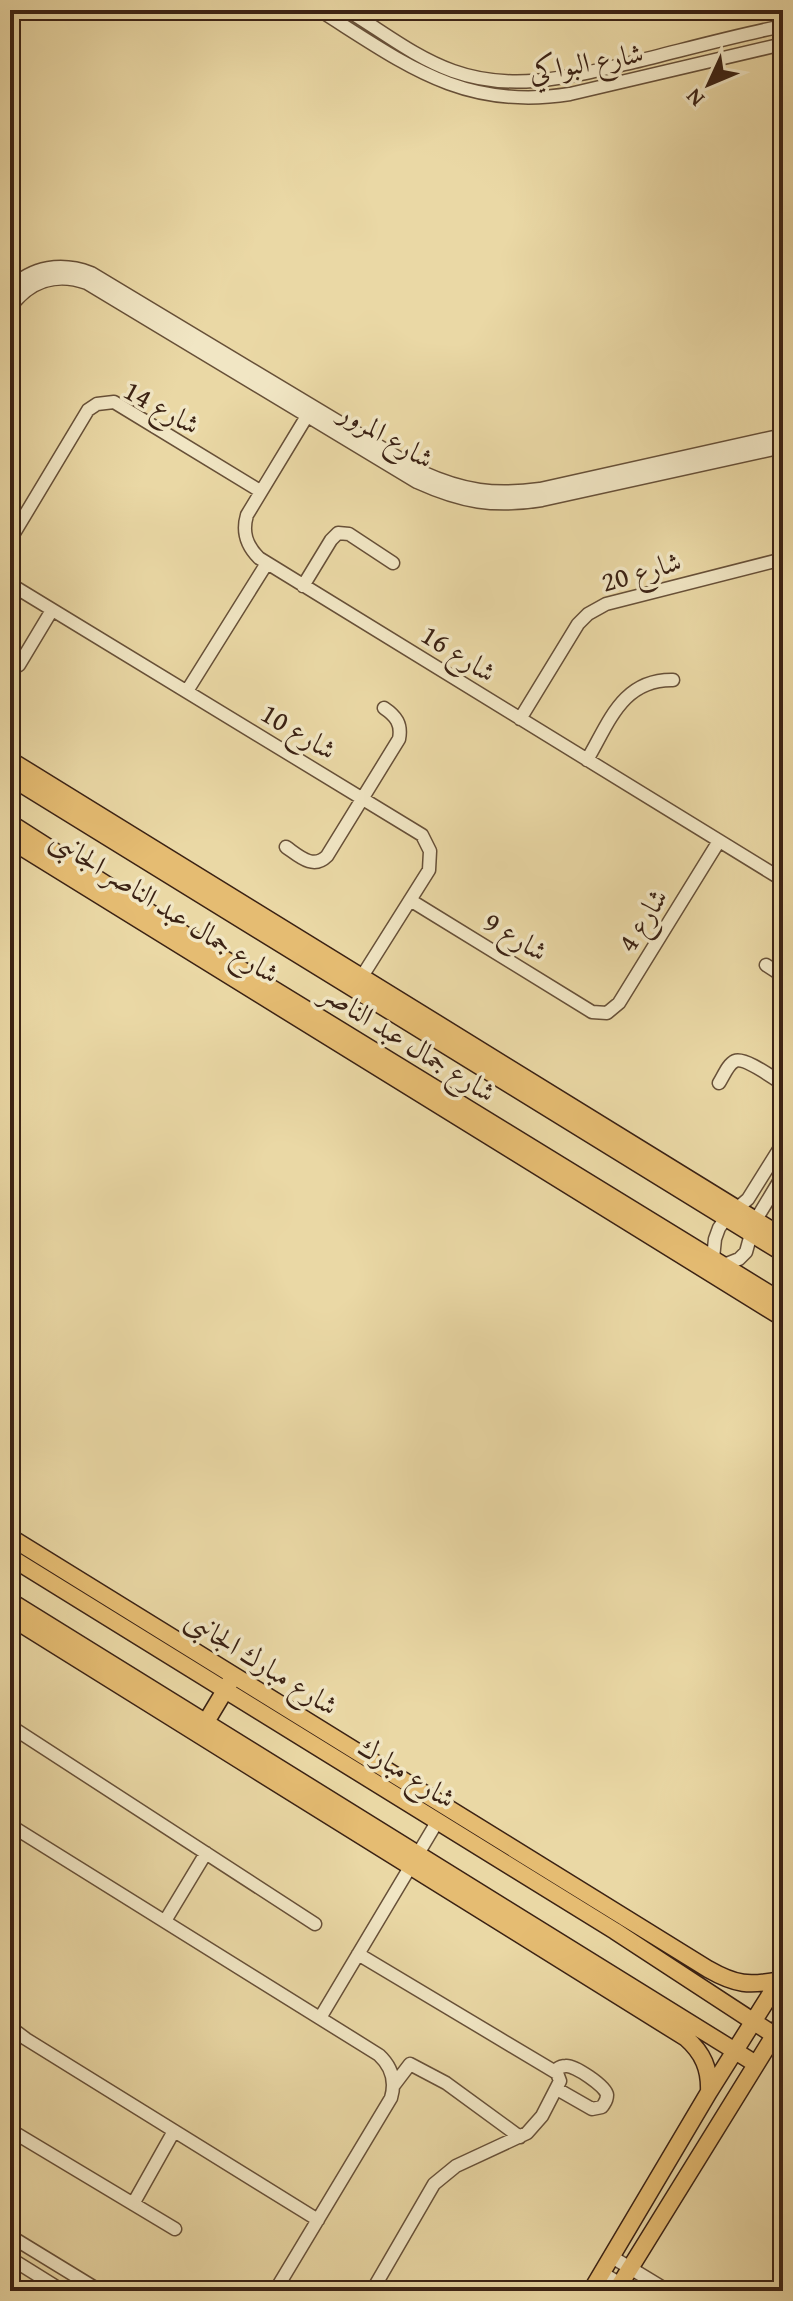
<svg xmlns="http://www.w3.org/2000/svg" width="793" height="2301" viewBox="0 0 793 2301" font-family="'Gentium Book Plus',Amiri,serif">
<rect width="100%" height="100%" fill="#ead8a5"/>
<filter id="stains"><feTurbulence type="fractalNoise" baseFrequency=".0025" numOctaves="4"/><feColorMatrix values="0 0 0 0 .2 0 0 0 0 .09 0 0 0 0 .02 0 0 0 .5 -.17"/></filter>
<radialGradient id="worn" r=".72"><stop offset=".6" stop-color="#630" stop-opacity="0"/><stop offset="1" stop-color="#630" stop-opacity=".3"/></radialGradient>
<g fill="none" stroke-linecap="round" stroke-linejoin="round">
<g stroke="#675038" stroke-width="15">
<path id="minor" d="M319 10C405 64 463 111 570 94L783 44
M347 10C382 31 414 57 453 71 514 93 573 76 634 62 683 50 733 36 783 26
M10 289C32 266 62 262 91 273L422 472C464 491 494 495 540 489L783 435
M10 308C29 281 56 272 87 283L417 482C461 502 494 508 542 500L783 447
M310 411 247 515C242 532 246 545 259 558L783 880
M10 540 88 410 97 404 114 402 260 491
M10 584 422 835 430 851 429 870 361 978
M303 586 331 540 338 533 349 534 393 563
M10 670 19 665 52 610
M782 680 783 677
M187 691 267 563
M520 719 578 624 588 614 606 604 783 559
M587 760C609 723 622 679 673 680
M286 847C299 856 313 870 327 856L399 739C402 724 396 716 384 708
M410 900 592 1012 607 1013 619 1003 719 841
M766 965 783 976
M719 1083C723 1077 728 1064 735 1061 745 1057 773 1078 783 1084
M713 1258 715 1239 719 1228 726 1218 748 1199 783 1143
M724 1265 739 1259 746 1252 754 1223 783 1175
M10 1726 315 1924
M10 1825 379 2055C392 2067 396 2081 391 2098L275 2291
M165 1921 206 1853
M358 1954 557 2073 560 2081 542 2116 527 2133 456 2166 434 2184 372 2291
M320 2018 437 1822
M10 2027 26 2039 318 2220
M554 2071C559 2068 559 2066 566 2066 574 2065 606 2086 607 2095 607 2101 605 2102 602 2107L592 2109 557 2089
M394 2085 410 2064 446 2083 520 2137
M10 2130 175 2229
M133 2204 174 2131
M10 2236 100 2291
M612 2257 668 2291
M10 2258 63 2291
M602 2273 632 2291"/>
</g>
<g stroke="#3b2214" stroke-width="19">
<path id="major" d="M10 760 783 1237
M10 777 783 1253
M10 823 190 938 783 1302
M10 840 783 1318
M10 1537 708 1969C736 1985 749 1986 780 1980
M10 1557 615 1931 774 2035
M10 1601 756 2064
M10 1617 686 2038C703 2053 710 2069 709 2092
M206 1722 230 1682
M591 2291 709 2092 782 1976
M616 2291 783 2021"/>
</g>
<use href="#minor" stroke="#f1e6c4" stroke-width="12"/>
<use href="#major" stroke="#e5bc72" stroke-width="16"/>
</g>
<g text-anchor="middle" stroke-width="7" stroke-linejoin="round" paint-order="stroke">
<g font-size="28" fill="#3b2214" stroke="#f1e6c4">
<text transform="translate(586 62) rotate(-10)" y="10">شارع البواكي</text>
<text transform="translate(162 407) rotate(29)" y="10">شارع 14</text>
<text transform="translate(387 435) rotate(30)" y="10">شارع المرور</text>
<text transform="translate(641 571) rotate(-16)" y="10">شارع 20</text>
<text transform="translate(459 653) rotate(32)" y="10">شارع 16</text>
<text transform="translate(299 731) rotate(31)" y="10">شارع 10</text>
<text transform="translate(165 906) rotate(32)" y="10">شارع جمال عبد الناصر الجانبى</text>
<text transform="translate(642 920) rotate(-58)" y="10">شارع 4</text>
<text transform="translate(516 936) rotate(31)" y="10">شارع 9</text>
<text transform="translate(409 1042) rotate(32)" y="10">شارع جمال عبد الناصر</text>
<text transform="translate(262 1662) rotate(32)" y="10">شارع مبارك الجانبى</text>
<text transform="translate(407 1772) rotate(32)" y="10">شارع مبارك</text>
</g>
</g>
<rect width="793" height="2301" fill="none" stroke="#ead8a5" stroke-width="40"/>
<rect x="12" y="12" width="769" height="2277" fill="none" stroke="#3b2214" stroke-width="4"/>
<rect x="20" y="20" width="753" height="2261" fill="none" stroke="#3b2214" stroke-width="2"/>
<g transform="translate(709 84) rotate(226)" stroke="#f1e6c4" stroke-width="6" paint-order="stroke">
<path d="M0-6L14 30L0 20L-14 30Z" fill="#3b2214"/>
<text y="-12" font-size="22" font-weight="bold" text-anchor="middle" fill="#3b2214">N</text>
</g>
<rect width="100%" height="100%" filter="url(#stains)"/>
<rect width="100%" height="100%" fill="url(#worn)"/>
</svg>
